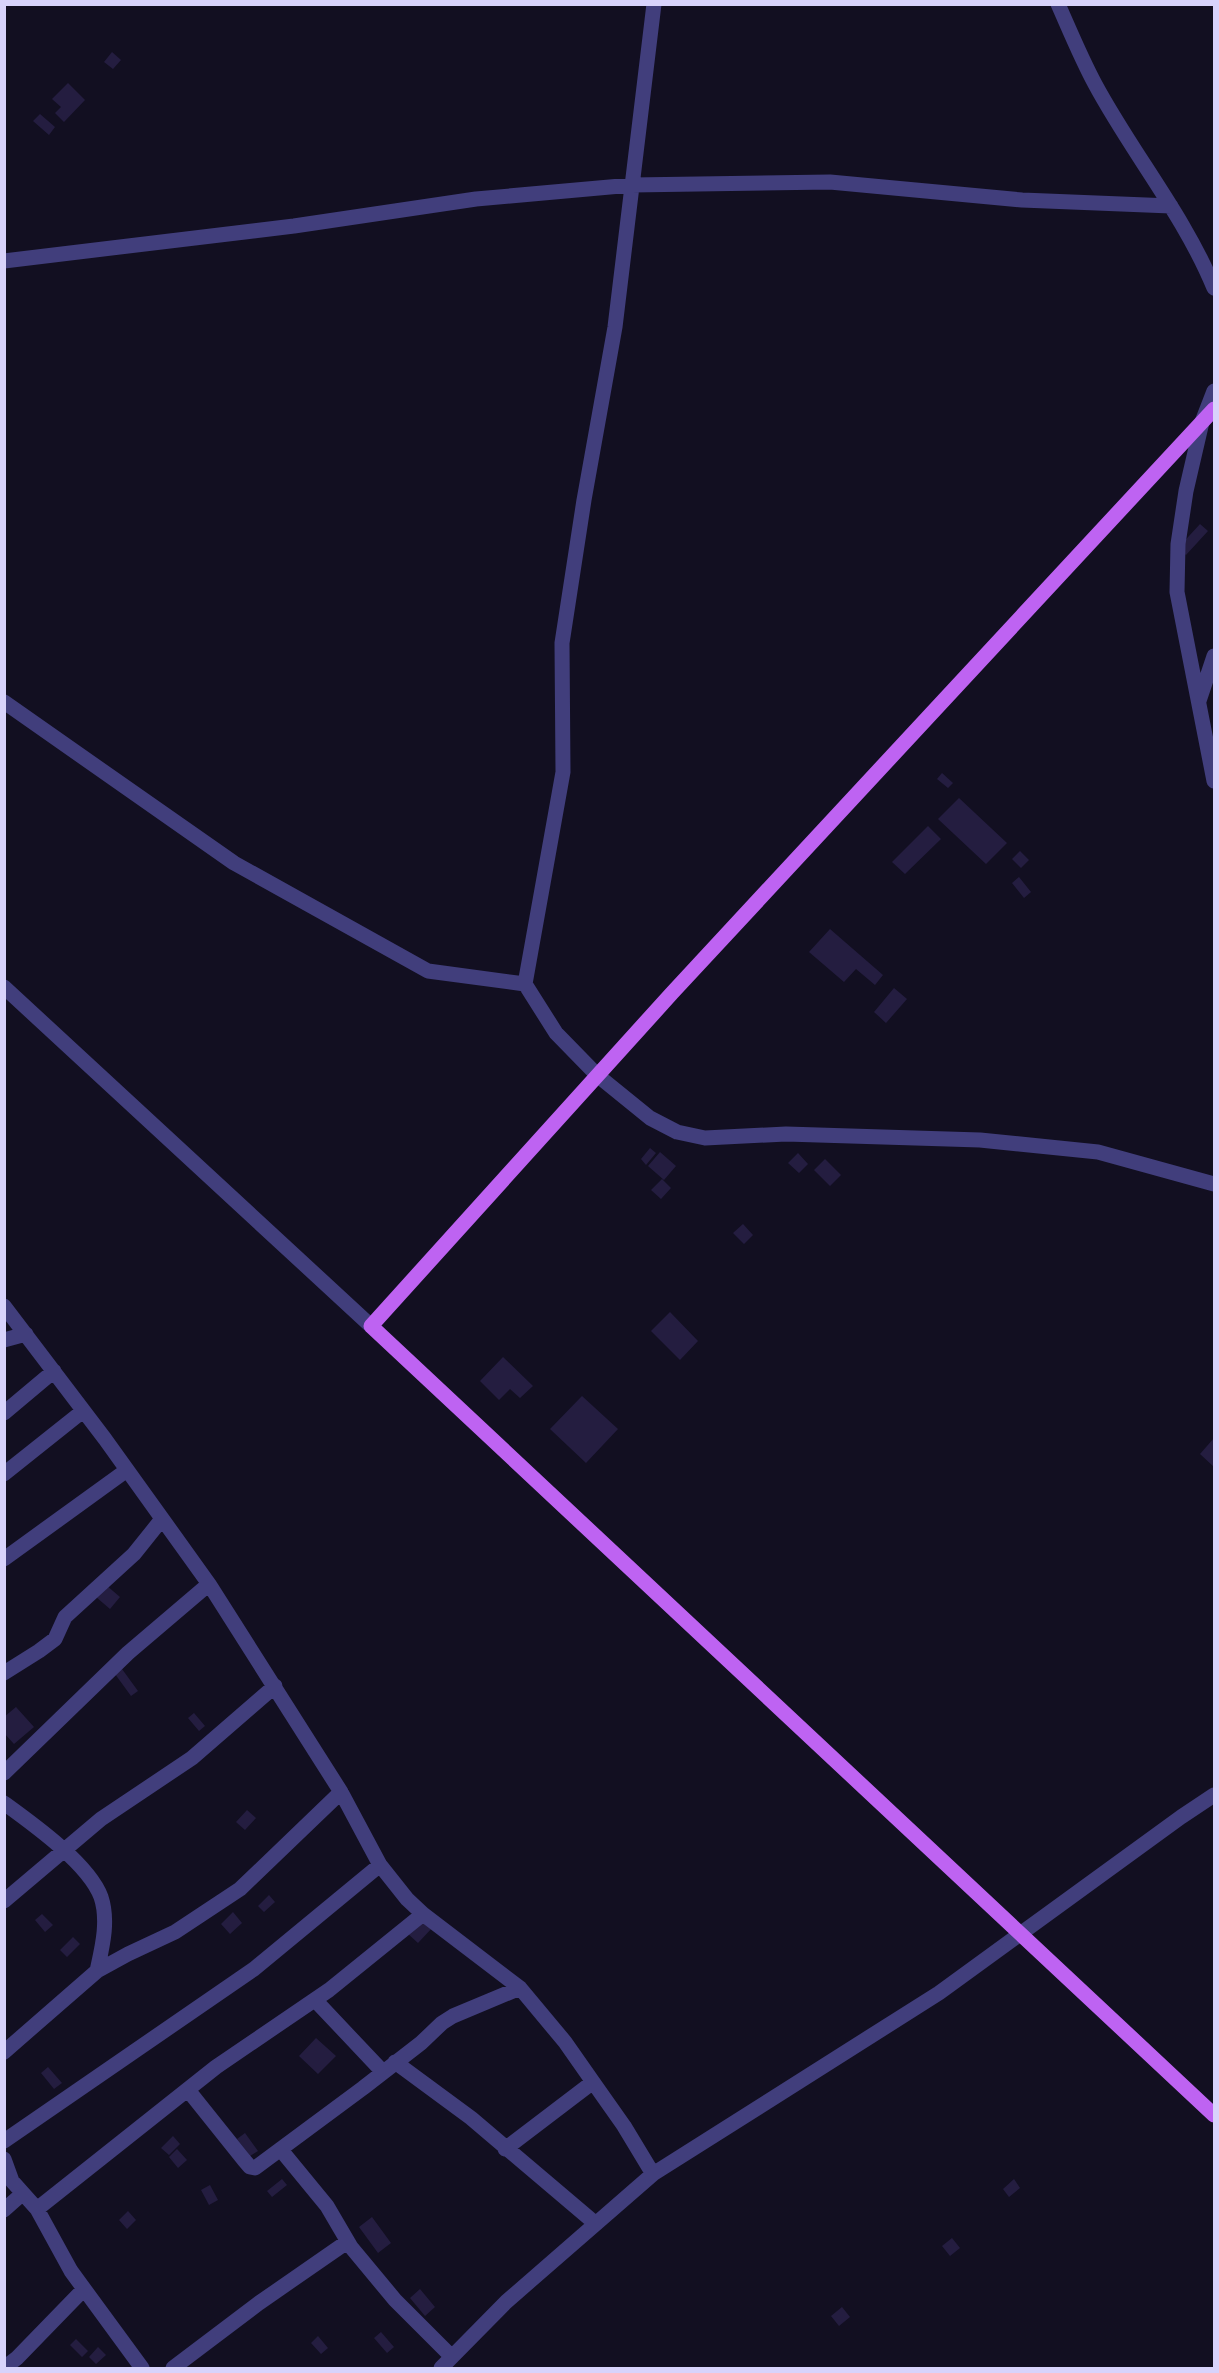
<svg xmlns="http://www.w3.org/2000/svg" width="1219" height="2373" viewBox="0 0 1219 2373" font-family="'DejaVu Sans',sans-serif">
<rect width="100%" height="100%" fill="#120f21"/>
<path fill="#241d40" d="M112 52 121 60 113 69 104 62Z
M68 83 85 100 64 122 55 113 61 107 52 99Z
M40 114 55 127 49 135 33 121Z
M1200 524 1208 531 1186 555 1178 548Z
M942 773 953 783 948 788 937 779Z
M959 798 1007 843 986 864 938 819Z
M928 826 941 839 905 874 892 862Z
M1020 851 1029 860 1021 868 1012 859Z
M1019 877 1031 892 1024 898 1012 883Z
M830 929 883 975 875 985 856 969 844 982 809 952Z
M894 988 907 999 886 1023 874 1012Z
M650 1148 656 1153 646 1165 641 1159Z
M660 1152 676 1166 664 1180 648 1166Z
M798 1153 808 1164 799 1173 788 1163Z
M825 1159 841 1175 830 1186 814 1170Z
M662 1179 671 1188 661 1199 651 1190Z
M743 1224 753 1235 744 1244 733 1233Z
M670 1312 698 1341 680 1360 651 1331Z
M503 1357 533 1386 520 1398 510 1389 499 1400 480 1381Z
M582 1396 618 1429 586 1463 550 1429Z
M1214 1438V1467L1200 1454Z
M106 1585 120 1597 110 1609 96 1597Z
M122 1669 138 1691 131 1696 115 1674Z
M16 1707 34 1727 14 1744 4 1733V1717Z
M194 1713 205 1726 199 1731 188 1718Z
M247 1810 256 1818 245 1830 236 1822Z
M269 1895 275 1902 264 1912 258 1906Z
M233 1912 242 1923 230 1934 221 1924Z
M42 1914 53 1925 45 1932 35 1920Z
M422 1917 433 1927 418 1943 407 1933Z
M73 1937 80 1944 67 1957 60 1950Z
M316 2038 336 2056 318 2074 299 2056Z
M48 2067 62 2083 54 2089 41 2073Z
M245 2133 258 2151 250 2156 237 2139Z
M173 2136 180 2144 169 2155 161 2148Z
M177 2149 187 2160 178 2168 169 2157Z
M282 2179 287 2185 272 2197 267 2191Z
M1014 2179 1020 2188 1009 2197 1003 2189Z
M210 2185 218 2200 209 2205 201 2190Z
M128 2211 136 2220 127 2229 119 2220Z
M372 2217 391 2243 378 2253 359 2227Z
M952 2238 960 2248 950 2256 942 2246Z
M420 2289 435 2307 425 2316 410 2298Z
M842 2307 850 2317 839 2326 831 2316Z
M381 2332 394 2347 387 2353 374 2338Z
M318 2336 328 2348 321 2354 311 2343Z
M76 2339 88 2351 82 2357 70 2345Z
M98 2347 106 2355 96 2364 89 2357Z"/>
<g fill="none" stroke-linecap="round" stroke-linejoin="round">
<path stroke="#413e7c" stroke-width="15" d="M654 4 615 327 584 500 562 643 563 772 525 984 556 1033 597 1075 650 1118 677 1132 705 1138 786 1134 980 1140 1098 1152 1214 1184
M1058 4C1070 31 1081 58 1095 84 1132 153 1184 215 1214 288
M4 261 294 226 476 199 632 185 830 182 1022 200 1171 206
M1214 391 1202 422 1186 491 1178 544 1177 592 1214 781
M1199 701 1214 656
M4 702 234 863 428 971 525 984
M4 987 371 1326
M4 1306 105 1439 209 1584 341 1792 380 1865 407 1899 423 1914 520 1988 565 2042 593 2082 624 2126 653 2174
M4 1340 26 1334
M4 1413 54 1371
M4 1474 83 1411
M4 1559 127 1470
M4 1673 39 1651 55 1639 65 1617 134 1554 162 1519
M4 1773 128 1653 209 1584
M4 1803C33 1824 89 1864 101 1897 109 1921 102 1948 97 1971
M4 1901 101 1819 192 1758 275 1686
M315 2000 383 2072
M4 2052 97 1971 128 1954 175 1932 240 1889 341 1792
M395 2062 471 2118 596 2224
M188 2090 244 2160 250 2167 255 2168 363 2088 421 2043 442 2023 453 2016 520 1988
M4 2141 254 1969 380 1865
M505 2149 593 2082
M281 2150 327 2206 351 2247 395 2300 452 2357
M4 2159 12 2181 37 2209 71 2271 142 2368
M37 2209 216 2067 329 1990 423 1914
M4 2210 22 2194
M4 2368 17 2358 84 2289
M173 2368 259 2303 347 2242
M441 2368 506 2302 653 2174 939 1993 1181 1817 1214 1795"/>
<path stroke="#be63f2" stroke-width="15" d="M1214 409 672 993 371 1326 1214 2115"/>
</g>
<rect width="1219" height="2373" fill="none" stroke="#d8d3fb" stroke-width="12"/>
</svg>
